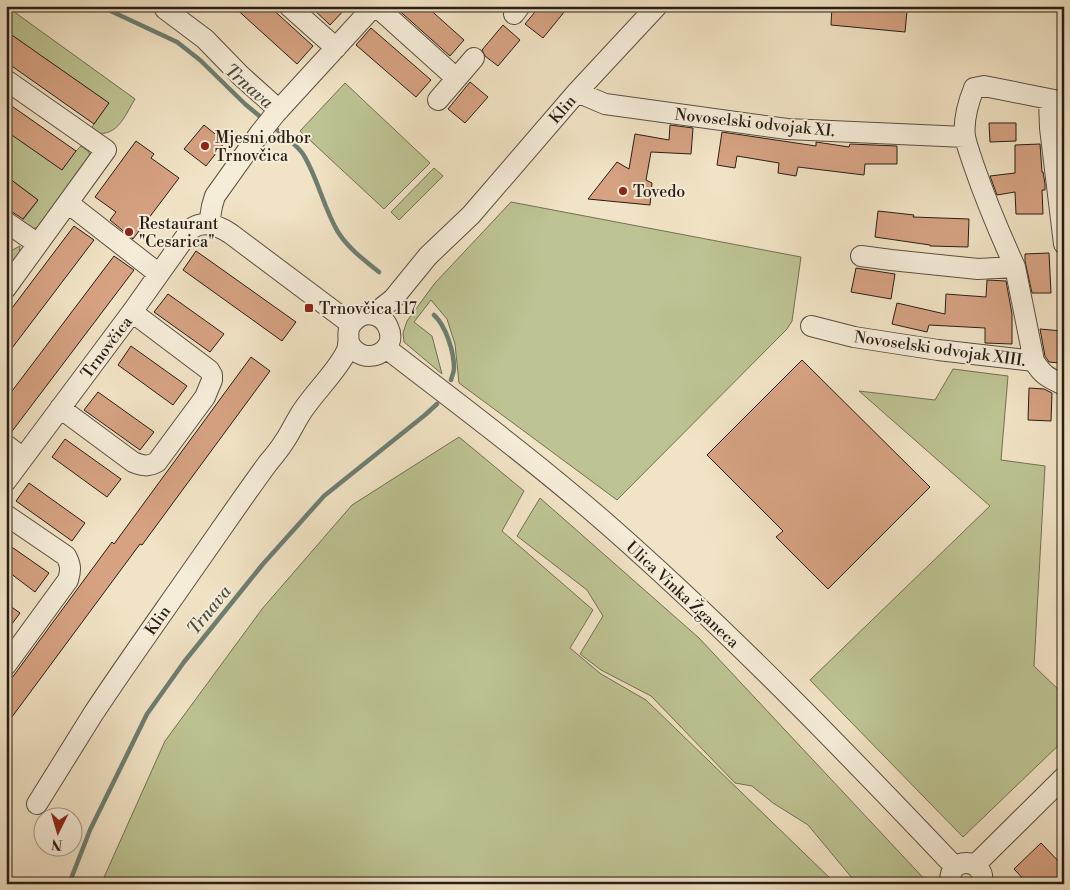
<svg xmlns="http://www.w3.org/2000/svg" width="1070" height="890" viewBox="0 0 1070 890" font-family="'Libre Bodoni',serif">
<rect width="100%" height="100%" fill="#f1e3c5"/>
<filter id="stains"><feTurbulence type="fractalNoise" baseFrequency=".004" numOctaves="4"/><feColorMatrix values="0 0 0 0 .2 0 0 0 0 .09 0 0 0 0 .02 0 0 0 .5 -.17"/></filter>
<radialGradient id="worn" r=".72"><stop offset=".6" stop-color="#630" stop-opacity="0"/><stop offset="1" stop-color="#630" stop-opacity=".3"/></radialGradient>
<path fill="#bdc392" stroke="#737054" d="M6 6 135 99C124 117 116 141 90 131L94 124 108 103 6 31Z
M345 83 430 163 384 209 300 131Z
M6 131 76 151 81 146 89 152 90 158 43 226 31 229 19 225 38 200 6 176Z
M434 168 443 176 399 220 391 212Z
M511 202 801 257 792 321 787 329 617 500 459 383 455 344 447 319 431 300 414 322 432 336 442 374 404 342 403 333 407 321 435 283Z
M20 246 19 257 6 279C6 262 2 254 20 246Z
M953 369 1008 376 1001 460 1045 466 1034 666 1064 695V740L963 837 810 680 990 506 859 391 935 400Z
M459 437 524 491 502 531 593 610 570 648 601 674 646 700 836 884H101L165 741 262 609 352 505Z
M540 498 699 638 929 884H857L808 825 773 803 752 786 735 783 651 696 601 670 580 654 603 616 587 590 517 536Z"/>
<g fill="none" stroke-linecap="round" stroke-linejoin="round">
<path stroke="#6d7e71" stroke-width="4.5" d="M100 6 177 42 200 60 245 104 263 119
M271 125C281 133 296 144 303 154 318 178 323 207 338 232 348 248 364 260 379 272
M434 315C446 326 454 352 454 368 454 372 452 376 451 380
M69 884 90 830 147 714 184 662 263 564 324 496 425 415 437 404"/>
</g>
<path fill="#d6a282" stroke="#291e15" d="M233 6H269L313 46 297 64Z
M310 6H348L330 25Z
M394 6H426L464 40 450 56Z
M540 6H559L565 11 543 38 525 24Z
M832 6H861L907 11 905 32 831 25Z
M503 25 520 40 498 66 485 56 482 50Z
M371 28 431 80 416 97 356 45Z
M6 31 109 103 94 124 6 62Z
M470 82 488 97 465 123 448 109Z
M6 102 76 151 62 170 6 131Z
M989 123H1016V141L990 142Z
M204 125 225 142 206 166 184 149Z
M670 125 693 128 691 154 651 152 646 180 652 183 650 205 588 199 617 162 629 169 635 134 669 140Z
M722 132 816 146V142L849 147 850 144 897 146V164H865L864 175 798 167 796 176 778 173 779 163 737 156 735 168 717 165Z
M136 141 154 154 151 158 179 178 133 239 110 220 116 212 95 197Z
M1040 144 1042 172H1043L1045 184V190H1042L1043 214H1016L1015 192 997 195 990 176 1015 173V145Z
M6 176 38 200 23 219 6 208Z
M878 211 914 215 913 217 969 219 968 247 930 246V245L875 237Z
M74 226 94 240 6 356V316Z
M196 251 296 322 282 341 183 270Z
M1049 253 1051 293H1032L1025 261V254Z
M114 256 134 270 10 434 6 433V399Z
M856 268 895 274 891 299 851 292Z
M987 280 1006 281 1012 314V344L985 343V328L929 325 927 332 892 324 897 303 945 314 946 294 986 297Z
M168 294 224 334 210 352 154 312Z
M1040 329 1062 331 1060 363 1049 362 1045 356Z
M131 346 187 386 173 405 118 365Z
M251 357 270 371 142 545 140 544 6 725V686L112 542 114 544Z
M802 360 930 487 828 589 776 537 783 531 707 455Z
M1029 388 1044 389 1052 393 1051 421 1028 420Z
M98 392 154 432 140 450 84 410Z
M65 439 121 479 107 497 52 457Z
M29 483 85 523 72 541 16 501Z
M6 543 49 573 35 592 6 570Z
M6 603 20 613 6 632Z
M1041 843 1064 867V884H1028L1014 869Z"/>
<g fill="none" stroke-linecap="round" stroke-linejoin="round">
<g stroke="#5b4f41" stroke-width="22">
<path id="minor" d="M289 6 336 48
M376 6 456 78
M165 9 205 39 240 75 279 110
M514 14 520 6
M6 80 106 150 6 288
M577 92 605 104 787 129 965 137
M1049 99 1050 128 1064 244
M438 100 474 58
M68 203 159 274
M6 222 38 244
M209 224 212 206 215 196 260 133 276 113 374 6
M861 256 891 260 978 269 1015 267C1000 234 986 201 974 166 971 157 967 146 965 137 963 120 968 103 974 88L984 86 1064 102
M367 314 379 310 393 299 428 256 471 215 577 92 657 6
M811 326 854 337 938 350 1034 361 1015 267
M386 348C461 406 536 462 607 524 730 632 843 749 955 867
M1034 361C1043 376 1049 378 1064 385
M60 408 133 462C143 466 148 467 157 462L205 397 212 380V375L209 370 132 312
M6 445 23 458
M6 481 132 312 191 229C204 219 219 226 231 234L351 324
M6 515 66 556C71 565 71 570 68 580L6 665
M37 804C56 774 74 744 93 714 126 664 162 614 196 565 220 531 243 497 268 463 274 456 279 450 284 442 291 432 296 420 303 410 316 391 333 375 344 356 346 352 348 349 348 345 350 336 345 330 354 321 364 310 382 313 388 327 400 352 363 369 349 343
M975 865 1064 777
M951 884C945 856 987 856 982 884"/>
</g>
<use href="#minor" stroke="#f6edd9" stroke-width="20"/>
</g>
<g fill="#8f2418" stroke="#f6edd9" stroke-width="2">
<circle cx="205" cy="146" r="5"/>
<circle cx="623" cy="191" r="5"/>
<circle cx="129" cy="232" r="5"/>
<rect x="304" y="303" width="10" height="10" rx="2.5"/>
</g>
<g text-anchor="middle" stroke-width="4" stroke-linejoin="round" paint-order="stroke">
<g font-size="16" fill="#291e15" stroke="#f6edd9">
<text transform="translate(562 109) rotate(-49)" y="6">Klin</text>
<text transform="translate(755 122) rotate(6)" y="6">Novoselski odvojak XI.</text>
<text transform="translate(106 347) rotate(-53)" y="6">Trnovčica</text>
<text transform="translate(940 348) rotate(8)" y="6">Novoselski odvojak XIII.</text>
<text transform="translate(683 594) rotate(43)" y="6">Ulica Vinka Žganeca</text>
<text transform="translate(157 620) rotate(-55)" y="6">Klin</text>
</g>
<g font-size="16" fill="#291e15" stroke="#f6edd9" text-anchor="start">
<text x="215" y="143">Mjesni odbor<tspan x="215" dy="18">Trnovčica</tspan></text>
<text x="633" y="197">Tovedo</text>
<text x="139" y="229">Restaurant<tspan x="139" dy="18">"Cesarica"</tspan></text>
<text x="319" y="314">Trnovčica 117</text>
</g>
<g font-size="18" font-style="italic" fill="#4b4e43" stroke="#f6edd9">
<text transform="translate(249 86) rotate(41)" y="6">Trnava</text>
<text transform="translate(209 610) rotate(-51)" y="6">Trnava</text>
</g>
</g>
<rect width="1070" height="890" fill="none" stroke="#f1e3c5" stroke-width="25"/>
<rect x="8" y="8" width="1055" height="875" fill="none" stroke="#291e15" stroke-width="2.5"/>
<rect x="12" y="12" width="1045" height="865" fill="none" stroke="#291e15"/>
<g transform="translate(58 832) rotate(185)"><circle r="24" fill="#f6edd9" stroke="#a49a8b"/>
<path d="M0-4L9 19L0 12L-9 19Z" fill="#8f2418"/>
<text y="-8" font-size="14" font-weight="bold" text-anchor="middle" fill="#291e15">N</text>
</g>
<rect width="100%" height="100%" filter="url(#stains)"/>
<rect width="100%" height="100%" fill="url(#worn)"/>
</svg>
